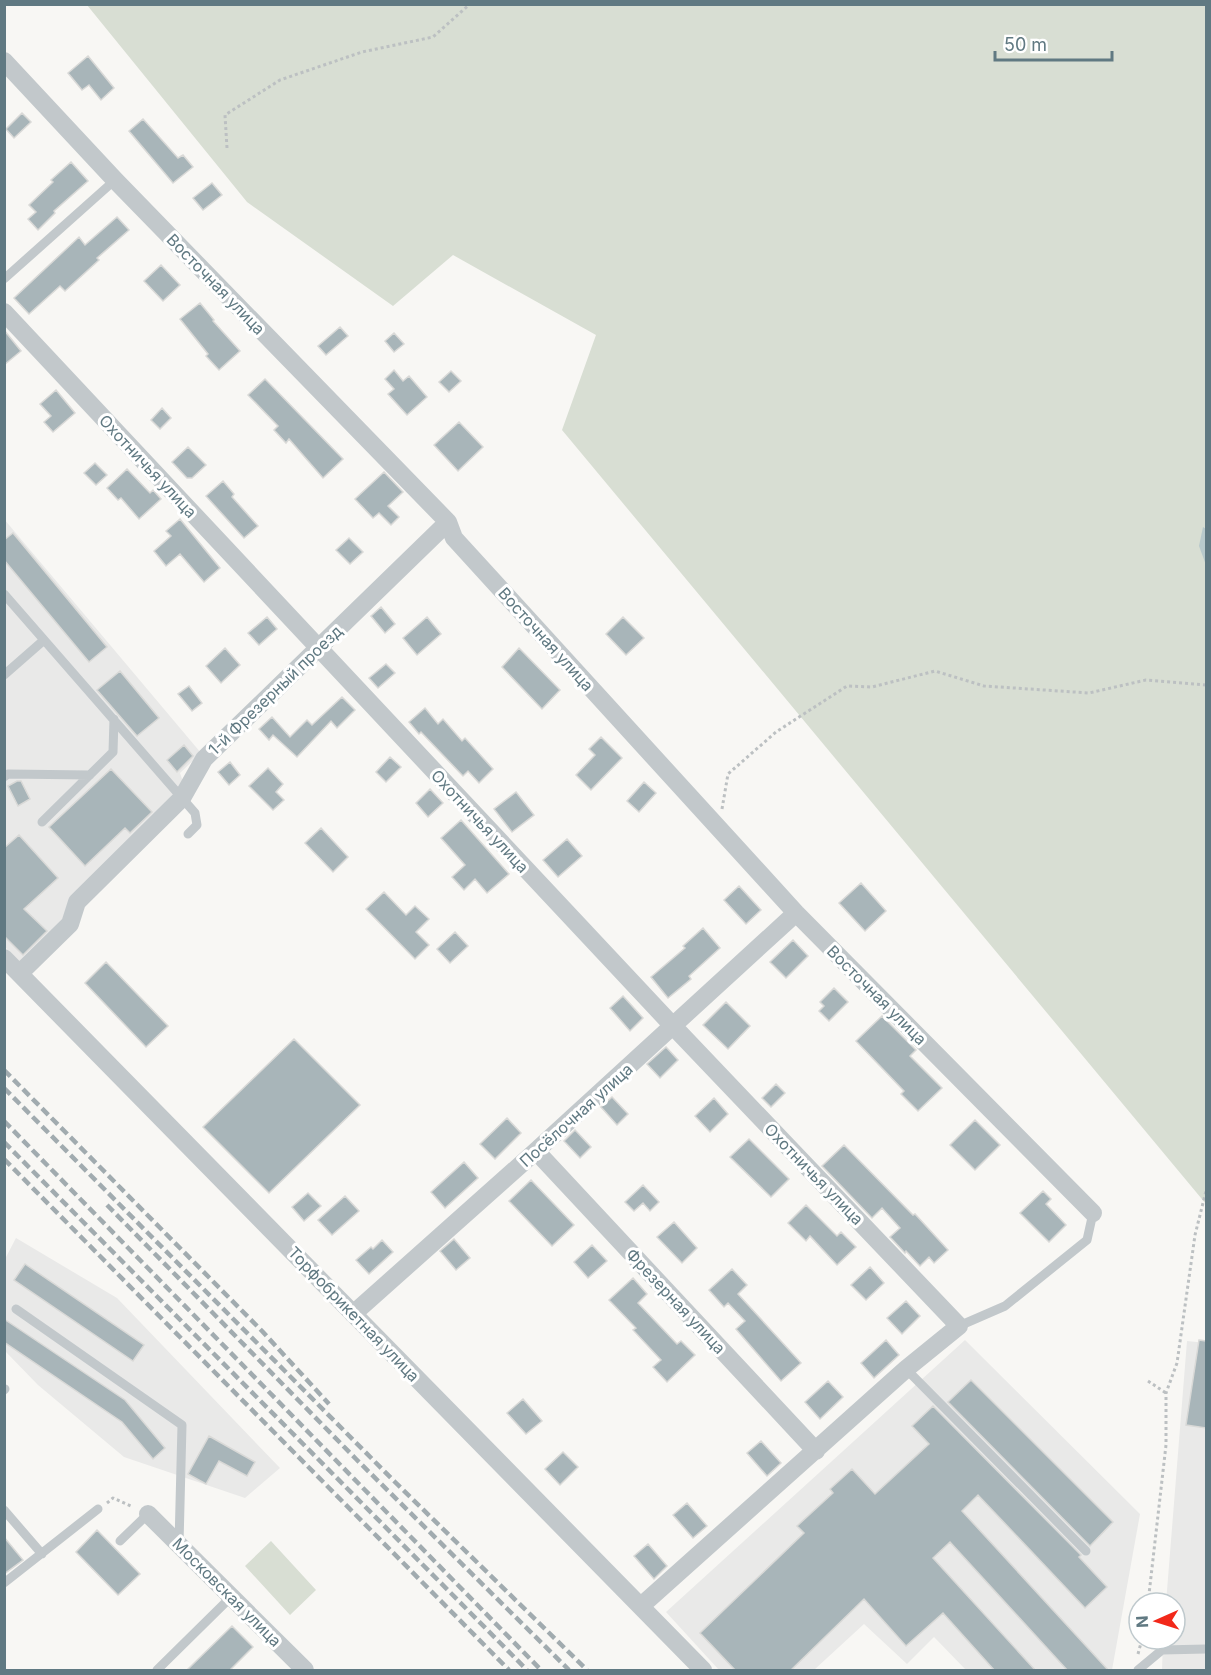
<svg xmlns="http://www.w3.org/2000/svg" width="1211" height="1675" viewBox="0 0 1211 1675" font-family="Inter,sans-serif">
<rect width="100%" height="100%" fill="#f8f7f4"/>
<path fill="#e9e9e8" d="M4 519 201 753 180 773 183 782 67 922 22 964 4 946Z
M16 1238 117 1298 280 1468 245 1498 124 1457 38 1385 5 1351 4 1261Z
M965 1340 1140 1514 1112 1670H966L934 1637 907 1664 864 1624 814 1670H719L666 1612Z
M1187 1341 1206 1343V1670H1162L1163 1639H1175V1603H1166Z"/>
<path fill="#d8ded3" d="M87 5H1206V1204L562 430 596 335 453 255 393 306 247 202Z
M271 1541 316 1590 290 1615 245 1566Z"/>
<path fill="#b8c9cb" d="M1203 527 1206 529V565L1199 546Z"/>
<path fill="#a8b5b9" stroke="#d9d9d7" stroke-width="1.5" d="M88 56 114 88 101 100 89 85 82 90 68 73Z
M22 113 31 122 14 138 6 129Z
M143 119 178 158 183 155 193 167 173 183 129 131Z
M71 162 88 181 54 211 55 213 38 230 28 219 36 212 29 205 53 182 51 180Z
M212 183 222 195 203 210 193 198Z
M117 217 129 230 97 258 99 260 65 291 60 286 29 314 14 298 79 237 85 245Z
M161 265 180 285 163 301 144 281Z
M200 303 214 320 213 321 240 351 219 370 206 356 208 354 180 319Z
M340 327 348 336 326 355 318 346Z
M4 330 21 351 4 365Z
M394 333 404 344 394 352 385 341Z
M394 370 403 381 409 376 427 397 407 415 388 394 394 389 385 379Z
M451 371 461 381 449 392 439 382Z
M265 379 343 459 323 478 289 439 286 443 274 430 278 426 248 395Z
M56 390 75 413 53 432 44 422 51 416 40 404Z
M162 408 171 418 160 429 151 420Z
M459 422 483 447 458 471 434 445Z
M188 447 206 465 192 478H187L172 462Z
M95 463 107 475 96 485 84 473Z
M127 469 150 493 153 490 161 499 139 519 121 498 118 500 107 488Z
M384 472 403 492 388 506 399 517 391 525 379 513 373 518 355 499Z
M223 481 234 494 232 497 258 526 244 538 206 496Z
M180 519 220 568 204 582 180 554 166 566 154 551 171 536 166 531Z
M13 533 107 647 89 662 4 560V540Z
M349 538 363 552 350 564 336 550Z
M381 607 395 624 385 633 371 616Z
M267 617 277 629 259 645 248 633Z
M427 617 441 634 417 655 403 638Z
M623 617 644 638 626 655 606 634Z
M225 648 240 665 221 683 206 666Z
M519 648 560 690 542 709 502 667Z
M386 664 395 673 378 688 369 678Z
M120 671 159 718 137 736 97 690Z
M189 686 202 703 192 711 178 694Z
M342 697 355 710 337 728 331 721 297 757 273 735 269 740 259 729 272 717 290 737 307 720 312 725Z
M425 708 438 724 443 719 462 741 465 738 493 769 479 783 468 771 463 776 421 732 419 734 409 722Z
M601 737 622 758 591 790 576 775 595 755 589 749Z
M184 745 193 756 177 772 167 760Z
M390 757 401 767 386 782 376 772Z
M230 762 240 775 229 785 218 772Z
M268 768 283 784 276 792 284 800 273 810 249 786Z
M111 769 152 812 130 833 125 828 85 866 49 827Z
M17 781H21L30 799 18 806 8 786Z
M644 782 656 793 639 812 627 801Z
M430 789 443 803 428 817 416 803Z
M516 792 534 815 512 832 494 809Z
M461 820 509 874 487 893 475 879 464 890 452 877 465 865 441 838Z
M321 828 348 857 333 872 305 843Z
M19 835 58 878 24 909 47 931 23 955 4 936V848Z
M567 839 582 856 558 877 543 860Z
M861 883 886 911 865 931 839 903Z
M739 886 761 910 746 924 724 900Z
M384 892 406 915 415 906 429 919 416 932 429 945 415 959 366 909Z
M703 928 720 948 689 976 691 979 668 998 651 977 685 948 683 946Z
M455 932 468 946 450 963 437 949Z
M793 940 808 956 786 978 770 962Z
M106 962 168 1026 146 1047 85 983Z
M834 988 848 1002 829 1021 819 1011 824 1006 820 1002Z
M623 996 643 1018 630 1031 610 1008Z
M726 1002 750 1026 728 1049 703 1025Z
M882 1016 916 1050 910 1056 942 1088 918 1111 901 1094 904 1091 856 1041Z
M294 1039 360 1105 269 1193 203 1127Z
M666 1047 678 1060 660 1078 647 1064Z
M776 1084 785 1093 771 1107 762 1098Z
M612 1097 628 1114 617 1125 601 1107Z
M714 1098 728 1114 710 1132 695 1116Z
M507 1118 521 1133 495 1159 480 1144Z
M975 1120 1000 1145 975 1170 950 1145Z
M575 1130 591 1147 580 1158 564 1141Z
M749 1139 789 1179 771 1197 730 1157Z
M844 1145 913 1215 915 1214 948 1250 934 1263 929 1257 920 1266 906 1251 905 1253 890 1237 900 1228 882 1208 872 1218 822 1166Z
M464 1162 478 1178 445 1208 431 1192Z
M531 1180 574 1225 552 1246 509 1201Z
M643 1185 659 1202 650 1211 643 1203 634 1211 625 1202Z
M1043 1191 1051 1199 1046 1204 1066 1225 1049 1242 1020 1213Z
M308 1193 321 1206 304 1221 292 1207Z
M345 1196 359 1211 332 1235 318 1220Z
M806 1205 837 1236 841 1232 856 1247 837 1265 810 1236 806 1241 788 1223Z
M674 1222 697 1248 682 1263 657 1237Z
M454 1239 470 1258 456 1270 440 1251Z
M382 1240 393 1252 369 1274 356 1260 371 1247 373 1249Z
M592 1245 607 1261 588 1278 574 1262Z
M25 1264 144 1345 133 1361 14 1280Z
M870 1267 884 1283 866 1300 851 1285Z
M732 1269 747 1285 738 1294 801 1363 781 1381 736 1329 745 1321 728 1303 724 1307 709 1290Z
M633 1278 647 1294 638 1303 677 1344 681 1341 695 1355 667 1382 653 1367 661 1360 633 1330 636 1328 609 1300Z
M906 1301 920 1316 902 1334 887 1318Z
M4 1319 125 1400 165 1448 153 1459 122 1422 4 1342Z
M886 1340 899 1355 874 1378 861 1363Z
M1199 1340 1206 1341V1428L1186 1425Z
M971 1380 1113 1522 1090 1546 948 1402Z
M828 1381 843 1397 820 1419 805 1402Z
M523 1399 542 1421 526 1434 507 1413Z
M933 1406 1081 1555 1079 1557 1107 1587 1085 1608 978 1495 962 1511 1109 1671H1068L950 1542 933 1558 1036 1671H995L943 1613 906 1646 864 1599 790 1671H736L700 1633 804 1533 797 1526 833 1493 830 1489 852 1469 875 1494 929 1444 912 1426Z
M209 1436 255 1462 247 1476 219 1461 206 1484 188 1474Z
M761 1441 781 1463 767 1476 747 1453Z
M563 1452 578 1467 560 1485 545 1469Z
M687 1503 707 1526 693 1538 673 1515Z
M97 1530 140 1574 118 1595 76 1552Z
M4 1537 23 1560 4 1574Z
M648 1544 667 1566 654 1579 634 1556Z
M232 1626 253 1647 229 1671H186Z"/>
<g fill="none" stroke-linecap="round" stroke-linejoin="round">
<path stroke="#bcc0c2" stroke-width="3" stroke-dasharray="3 3" stroke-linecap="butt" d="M227 148 225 115 280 80 362 52 433 37 470 4
M722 809 728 774 776 732 847 686 872 687 935 671 984 686 1089 693 1146 680 1206 685
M1148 1381 1166 1393
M107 1503 113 1498 133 1507
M1148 1603 1166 1445V1393L1177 1363 1195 1235 1206 1191
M1138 1654 1142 1639"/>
<path stroke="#c2c8cb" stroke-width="9" d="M4 279 115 180
M4 594 195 813 197 825 188 834
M4 675 44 640
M4 777 8 774 90 775
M42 822 113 752 114 719
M16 1309 182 1425 179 1544
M959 1326 1005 1306 1087 1240 1093 1213
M906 1369 1086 1551
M4 1390 5 1389
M4 1510 42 1554
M120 1541 148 1514
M4 1583 98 1509
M157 1670 230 1598
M1138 1670 1162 1650 1206 1649"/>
<path stroke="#c2c8cb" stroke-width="18" d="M4 61 115 180 448 522 454 538 796 913 1093 1213
M4 312 673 1026 959 1326 906 1369 641 1606
M4 958 703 1670
M20 973 70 924 77 902 182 798 204 759 448 522
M536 1151 816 1451
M353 1314 536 1151 796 913
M148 1514 305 1670"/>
<path stroke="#a1abaf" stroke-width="4.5" stroke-dasharray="9 4.5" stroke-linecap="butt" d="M4 1070 262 1331 329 1404
M4 1088 395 1482 587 1670
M4 1121 541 1670
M4 1142 527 1670
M4 1159 509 1670
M107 1205 356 1459 569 1670"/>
</g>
<g text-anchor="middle" stroke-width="6" stroke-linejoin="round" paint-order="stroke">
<g font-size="16" fill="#607982" stroke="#fff">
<text transform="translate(216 284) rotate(46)" y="6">Восточная улица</text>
<text transform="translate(148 466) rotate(47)" y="6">Охотничья улица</text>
<text transform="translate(546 639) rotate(48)" y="6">Восточная улица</text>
<text transform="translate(275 690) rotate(-44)" y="6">1-й Фрезерный проезд</text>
<text transform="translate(480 821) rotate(47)" y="6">Охотничья улица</text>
<text transform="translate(877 995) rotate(45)" y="6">Восточная улица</text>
<text transform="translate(576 1115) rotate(-42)" y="6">Посёлочная улица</text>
<text transform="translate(814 1174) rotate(46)" y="6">Охотничья улица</text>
<text transform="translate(676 1301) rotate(47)" y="6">Фрезерная улица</text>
<text transform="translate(354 1314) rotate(46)" y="6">Торфобрикетная улица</text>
<text transform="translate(227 1592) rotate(45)" y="6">Московская улица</text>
</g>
</g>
<rect width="1211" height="1675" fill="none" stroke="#607982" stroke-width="12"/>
<g transform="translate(1157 1621) rotate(267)"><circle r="28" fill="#ffffff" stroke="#bfc9cd" stroke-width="1.5"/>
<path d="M0-4.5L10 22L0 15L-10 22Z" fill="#f2281a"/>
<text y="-9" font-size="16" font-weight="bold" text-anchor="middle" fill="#607982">N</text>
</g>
<path d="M995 51v9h117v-9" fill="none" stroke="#607982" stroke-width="3"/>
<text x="1004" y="51" font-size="18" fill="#607982" stroke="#ffffff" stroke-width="4.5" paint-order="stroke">50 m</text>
</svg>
